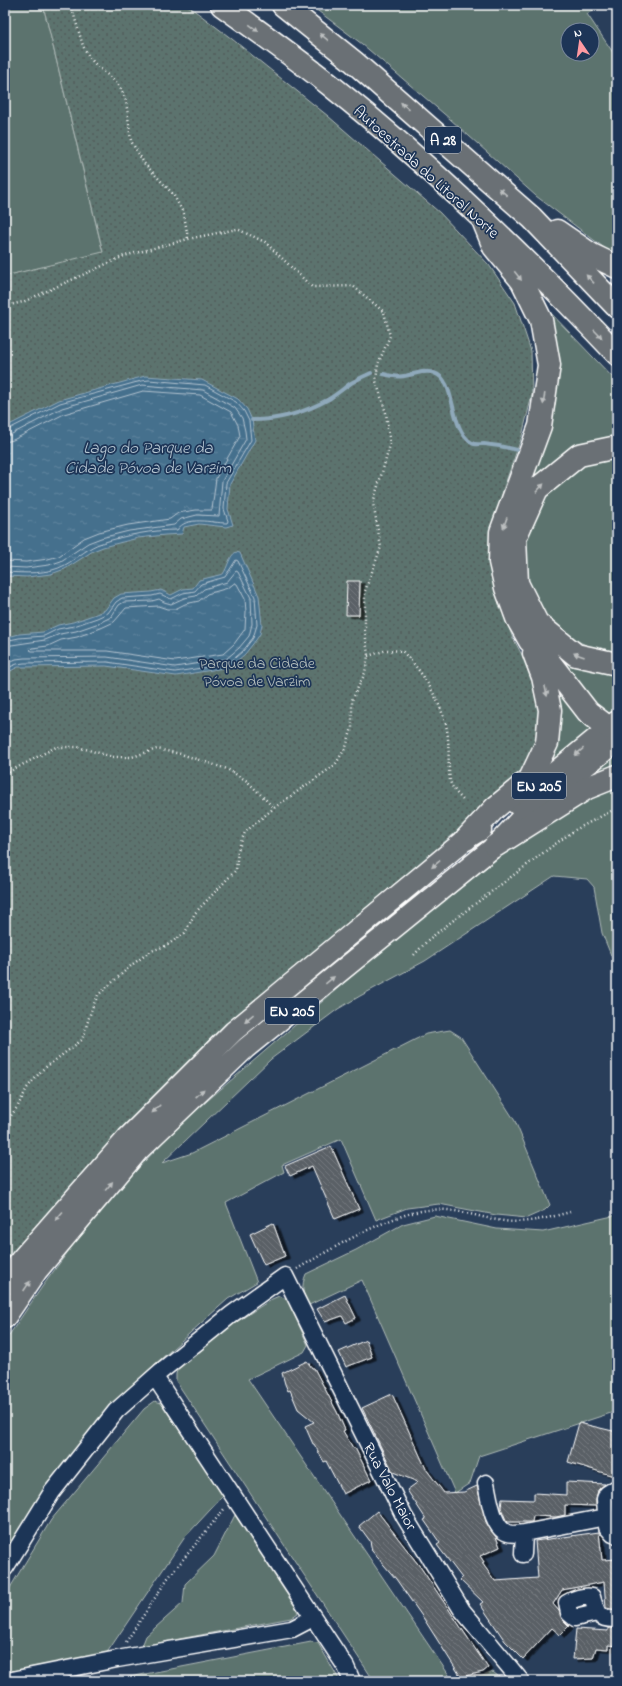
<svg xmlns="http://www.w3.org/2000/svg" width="622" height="1686" viewBox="0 0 622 1686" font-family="'Indie Flower',sans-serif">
<defs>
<pattern id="park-dots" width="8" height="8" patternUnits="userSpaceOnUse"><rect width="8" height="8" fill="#5c736e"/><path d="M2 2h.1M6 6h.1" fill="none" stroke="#525c5a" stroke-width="1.8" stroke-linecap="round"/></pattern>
<pattern id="water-ripples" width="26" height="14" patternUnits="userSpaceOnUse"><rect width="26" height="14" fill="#456f8d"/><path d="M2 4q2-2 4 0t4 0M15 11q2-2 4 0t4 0" fill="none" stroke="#61859e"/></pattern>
<pattern id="building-back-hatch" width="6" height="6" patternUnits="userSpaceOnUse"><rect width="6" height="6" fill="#5a6066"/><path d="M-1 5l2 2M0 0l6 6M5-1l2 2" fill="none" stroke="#73787d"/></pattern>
<filter id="shadow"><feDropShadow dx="4.5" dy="2.5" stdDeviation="0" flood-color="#0009"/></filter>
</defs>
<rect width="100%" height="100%" fill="#293e5a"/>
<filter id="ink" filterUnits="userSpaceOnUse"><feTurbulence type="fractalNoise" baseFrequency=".025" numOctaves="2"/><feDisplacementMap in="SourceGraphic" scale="8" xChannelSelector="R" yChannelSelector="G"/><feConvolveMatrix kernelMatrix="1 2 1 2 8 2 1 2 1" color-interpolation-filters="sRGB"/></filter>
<g filter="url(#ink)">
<path fill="#5c736e" stroke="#aeb9b6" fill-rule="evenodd" d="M5 5H43L103 253 5 276Z
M310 5H596L598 7 587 14 614 54 617 52V255L611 253 536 196 450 119 362 44ZM568 30H592V54H568Z
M547 309 617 382V437C520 448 477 547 532 627 552 655 582 671 617 672V709L609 716 594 710 586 704C576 691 566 677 556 663 538 639 519 616 510 588 495 533 522 495 540 446 556 402 558 356 544 312V310Z
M617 455V654L590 647 567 636 544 615 530 588 524 567 523 545 546 492 578 466Z
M554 683 594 727 548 764Z
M617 751V765L578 783Z
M617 784V970L602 933 594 887 587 879 554 876 425 961 360 996 338 1009 271 1059 162 1163 192 1153 426 1034 450 1030 461 1037 515 1121 550 1205 545 1210 527 1218 496 1215 439 1204 407 1208 376 1220 341 1139 282 1165 284 1172 226 1203 257 1282 228 1299 142 1376 61 1468 5 1551V1341L42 1287 75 1242 108 1204 130 1177 178 1126 374 957 502 855 583 799Z
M617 1215V1411L479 1456 470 1483 455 1493 362 1280 309 1305C302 1294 301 1286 306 1274L356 1250 403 1224 435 1216 497 1229 543 1232Z
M279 1296 287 1299 308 1345 304 1352 248 1379 453 1681H374L176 1381V1374L178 1368 218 1334 272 1299Z
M155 1401 161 1403 223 1496 185 1537 106 1654 5 1672V1596L51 1520 144 1409Z
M235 1515 296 1608 298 1613 291 1618 142 1646 146 1636 183 1603 185 1584 214 1556Z
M311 1642 318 1643 340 1681H109Z
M493 1672 504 1681H468Z"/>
<path fill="url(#park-dots)" stroke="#aeb9b6" d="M43 5H187L232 39 328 116 440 213 489 265 515 303 531 351 532 395 522 436 503 490 491 548 497 594 512 636 531 672 541 703 538 742 524 775 208 1041 67 1190 5 1274V276L103 252Z"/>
<path fill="url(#water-ripples)" stroke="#8fa9bb" d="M145 376 202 380 238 399 247 409 252 420 255 440 230 484 228 509 233 525 226 527 199 524 184 527 182 534 165 535 138 538 103 547 93 551 65 569 51 574 27 577 5 576V427L59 400Z
M236 552 240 553 259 596 262 625 260 634 256 640 245 654 230 667 176 676 106 666 24 667H18L5 674V638L19 634 43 632 58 625 73 622 96 614 105 610 114 598 121 594 151 592 161 590 171 595 183 589 193 588 199 580 223 574C228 567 229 556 236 552Z"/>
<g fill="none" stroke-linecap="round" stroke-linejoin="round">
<path stroke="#b5c5d1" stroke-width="1" d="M5 431 60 403 141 381 149 380 205 385 236 402 244 411 249 421 251 440 226 483 224 509 228 521 227 523C211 523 187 515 177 530 152 530 126 535 102 543 88 547 78 558 65 565 47 575 25 573 5 572
M5 436 10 435 62 408 142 385 203 390 235 408 242 418 245 431 246 439 222 481 219 516 197 515 181 519 174 525 129 531 101 538 88 543 61 561 49 565 26 568 5 567
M5 442 13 440 64 414 143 391 200 395 231 412 238 425 240 436 216 478 212 510H196L178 513 170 519 128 525 99 532 84 538 59 556 48 559 26 562 5 561
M235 583 237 584 245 599 246 612 245 629 234 644 223 654 175 661 107 651H32L30 650 32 648 48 646 61 640 77 637 101 628 114 622 126 608 158 606 167 609H175L185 604 199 601 207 594 228 588Z
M5 641 19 638 44 636 58 629 74 626 97 618 108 613 116 602 122 598 152 596 160 594 171 599 183 593 195 591 201 584 225 577 236 560 238 561 255 597 257 625 253 638 243 651 229 663 222 665 175 672 107 662 24 663 17 664 5 669
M5 646 45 640 60 634 76 631 99 623 111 617 119 605 124 602 152 601 159 599 164 602 171 604 184 598 196 596 204 589 227 582 236 571 238 572 251 598 252 624 249 636 239 648 226 659 175 667 107 657 24 658 16 659 5 664"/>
<path stroke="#8fa9bb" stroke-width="4" d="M383 374C389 375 398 378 404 376 413 375 425 369 434 373 457 380 448 428 472 443 475 445 480 444 484 444 496 445 506 447 517 450
M252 420C278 420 306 412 329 399 337 394 344 388 351 383 358 379 364 376 371 373"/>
</g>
<path fill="url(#building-back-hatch)" stroke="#fff" filter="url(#shadow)" d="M347 581H360L359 615H346Z
M331 1146 359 1209 335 1219 312 1166 290 1176 285 1166Z
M273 1223 285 1256 264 1265 250 1234Z
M345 1295 356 1318 346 1323 342 1316 325 1322 317 1309Z
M366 1340 372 1357 346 1367 339 1352Z
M307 1361 312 1368H314L337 1412 345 1430 343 1431 353 1448H355L371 1480 343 1494 326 1461 324 1462 314 1444H313L305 1426 314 1422 298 1409 290 1390 288 1391 285 1384 282 1373Z
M392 1394 426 1469 444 1493 464 1492 477 1486 486 1522 496 1537 500 1547 480 1556 484 1562 482 1563 495 1581 538 1578 535 1541 599 1532 602 1560 617 1559V1610L606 1608 604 1582 562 1590 553 1604 559 1611 563 1620 569 1626 560 1635 552 1628 523 1659 505 1641 480 1604 483 1602 460 1580 462 1578 437 1545 440 1543 424 1520 426 1519 407 1490 418 1482 393 1472 362 1408Z
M579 1423 617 1432V1477L568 1462Z
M566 1482 605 1484 598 1490 596 1499V1506L565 1505V1515L556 1517 533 1516 532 1522H508L506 1520 501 1508 502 1499 534 1500V1493L566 1495Z
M377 1511 421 1568 488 1668 483 1672 461 1677 424 1619 396 1579 372 1551 370 1541 359 1526Z
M608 1628H617V1646L608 1645V1649L596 1648 593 1658 573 1659 576 1629 608 1631Z"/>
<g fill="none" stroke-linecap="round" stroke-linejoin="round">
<g stroke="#fff" stroke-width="19">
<path id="minor" d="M155 1377 346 1667 352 1681
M486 1483C489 1496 492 1529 508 1533 513 1535 520 1533 524 1533
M617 1489H615L607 1494 605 1499 607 1527 613 1534 617 1535
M523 1554 524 1533 606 1517
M5 1568 52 1492 116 1411 160 1372 232 1314 285 1276 404 1516 462 1610 521 1681
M597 1613 575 1618 569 1613 567 1603C573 1599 585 1595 592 1597 597 1614 598 1620 617 1619
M7 1681 117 1659 292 1629 313 1618"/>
</g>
<g stroke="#fff" stroke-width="23">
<path id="major" d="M516 804 617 721
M5 1284 21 1259 127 1138 234 1031 466 839 481 830
M5 1318 37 1271 138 1151 246 1048 495 846 523 816 617 741"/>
</g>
<g stroke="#fff" stroke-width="25">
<path id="highway" d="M222 5C258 31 295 57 330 85 432 166 527 259 617 354
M283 5 354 62 532 218 617 307
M483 220 494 247 522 281 541 320 549 365 540 426 501 532 500 562 506 588 517 618 530 641 544 655 588 712 609 728 617 727
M557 231 592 255 617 267
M617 447 579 455 537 489 515 538 517 583 537 623 576 655 617 664
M466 839 495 808 530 779 547 743 550 710 543 677 534 653
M495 846 587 788 617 776"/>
</g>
<path stroke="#fff" stroke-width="2.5" stroke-dasharray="1 3" stroke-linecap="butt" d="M71 5 83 46 88 55 94 63 117 83 122 91 126 101 131 141 144 163 173 194 184 214 188 239
M5 306 23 302 124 256 188 239 237 229 265 242 312 287 353 286 384 312 390 336 378 364 376 381 386 413 390 445 373 503 381 547 365 591V630L368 656 365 673 352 700V728L346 747 335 765 274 808 245 832 238 850 236 870 195 913 185 933 166 946 151 951 133 964 98 995 92 1008 82 1040 42 1070 27 1088 18 1106 5 1124
M368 656 387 650 402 651C421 670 435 692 444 718 451 738 447 759 450 780 451 787 458 795 463 800
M5 774 56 747H78L113 757H132L157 749 181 754 227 769 247 781 274 808
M414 955 428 940 455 919 551 847 575 830 617 808
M297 1269C331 1249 391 1213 429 1210 455 1207 479 1218 504 1221 526 1224 548 1218 570 1212
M126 1642 168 1578 225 1508"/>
<use href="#minor" stroke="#1d3557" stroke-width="16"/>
<use href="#major" stroke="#6a7074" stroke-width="20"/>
<use href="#highway" stroke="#6a7074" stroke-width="22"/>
</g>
<defs><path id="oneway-solid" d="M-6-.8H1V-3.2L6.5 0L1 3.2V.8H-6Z"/></defs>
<g fill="#bcbfc0">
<use href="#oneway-solid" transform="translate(254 28) rotate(37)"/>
<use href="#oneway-solid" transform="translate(324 37) rotate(-141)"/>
<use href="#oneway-solid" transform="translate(405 106) rotate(-139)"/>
<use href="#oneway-solid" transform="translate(503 192) rotate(-139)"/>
<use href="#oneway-solid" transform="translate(518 276) rotate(52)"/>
<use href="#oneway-solid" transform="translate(590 279) rotate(-133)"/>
<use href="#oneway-solid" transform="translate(598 334) rotate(46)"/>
<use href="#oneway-solid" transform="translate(544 399) rotate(98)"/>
<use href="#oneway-solid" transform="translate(540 488) rotate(-47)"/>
<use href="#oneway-solid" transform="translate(505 523) rotate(110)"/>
<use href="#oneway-solid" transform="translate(579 655) rotate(-160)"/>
<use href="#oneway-solid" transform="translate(546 691) rotate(78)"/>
<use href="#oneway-solid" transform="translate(579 752) rotate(140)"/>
<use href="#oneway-solid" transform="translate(436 864) rotate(140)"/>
<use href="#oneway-solid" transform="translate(330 980) rotate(-39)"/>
<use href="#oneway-solid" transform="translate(249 1018) rotate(140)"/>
<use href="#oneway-solid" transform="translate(200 1093) rotate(-44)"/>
<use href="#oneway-solid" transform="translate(156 1109) rotate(135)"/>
<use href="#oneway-solid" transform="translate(109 1186) rotate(-50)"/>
<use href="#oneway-solid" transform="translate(59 1216) rotate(131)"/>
<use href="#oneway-solid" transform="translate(27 1286) rotate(-56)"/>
</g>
</g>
<g text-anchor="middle" stroke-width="3.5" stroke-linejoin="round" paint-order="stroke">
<g fill="#1d3557" stroke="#bbc2cd" stroke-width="1">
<rect x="425" y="127" width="36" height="26" rx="3"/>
<rect x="512" y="773" width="54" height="26" rx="3"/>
<rect x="265" y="998" width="54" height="26" rx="3"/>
</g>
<g font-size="15" font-weight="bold" fill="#fff">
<text x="443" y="145">A 28</text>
<text x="539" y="791">EN 205</text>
<text x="292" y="1016">EN 205</text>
</g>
<g font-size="16" fill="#fff" stroke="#1d3557">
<text transform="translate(427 171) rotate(42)" y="6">Autoestrada do Litoral Norte</text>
<text transform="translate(391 1486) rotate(62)" y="6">Rua Valo Maior</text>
</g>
<g font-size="16" fill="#b6c0be" stroke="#1d3557">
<text x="257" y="668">Parque da Cidade<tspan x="257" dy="18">Póvoa de Varzim</tspan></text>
</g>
<g font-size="17" font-style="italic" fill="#b5c5d1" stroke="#1d3557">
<text x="148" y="453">Lago do Parque da<tspan x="148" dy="20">Cidade Póvoa de Varzim</tspan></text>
</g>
</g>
<rect width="622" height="1686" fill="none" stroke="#1d3557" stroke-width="20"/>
<rect x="10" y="10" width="602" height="1666" fill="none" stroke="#fff" stroke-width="1.5" filter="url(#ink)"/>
<g transform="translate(580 42) rotate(347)"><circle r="19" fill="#1d3557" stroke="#77869a"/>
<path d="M0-3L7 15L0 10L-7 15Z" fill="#ff9aa2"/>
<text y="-6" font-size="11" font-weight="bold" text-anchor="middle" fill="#ffffff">N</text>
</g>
</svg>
